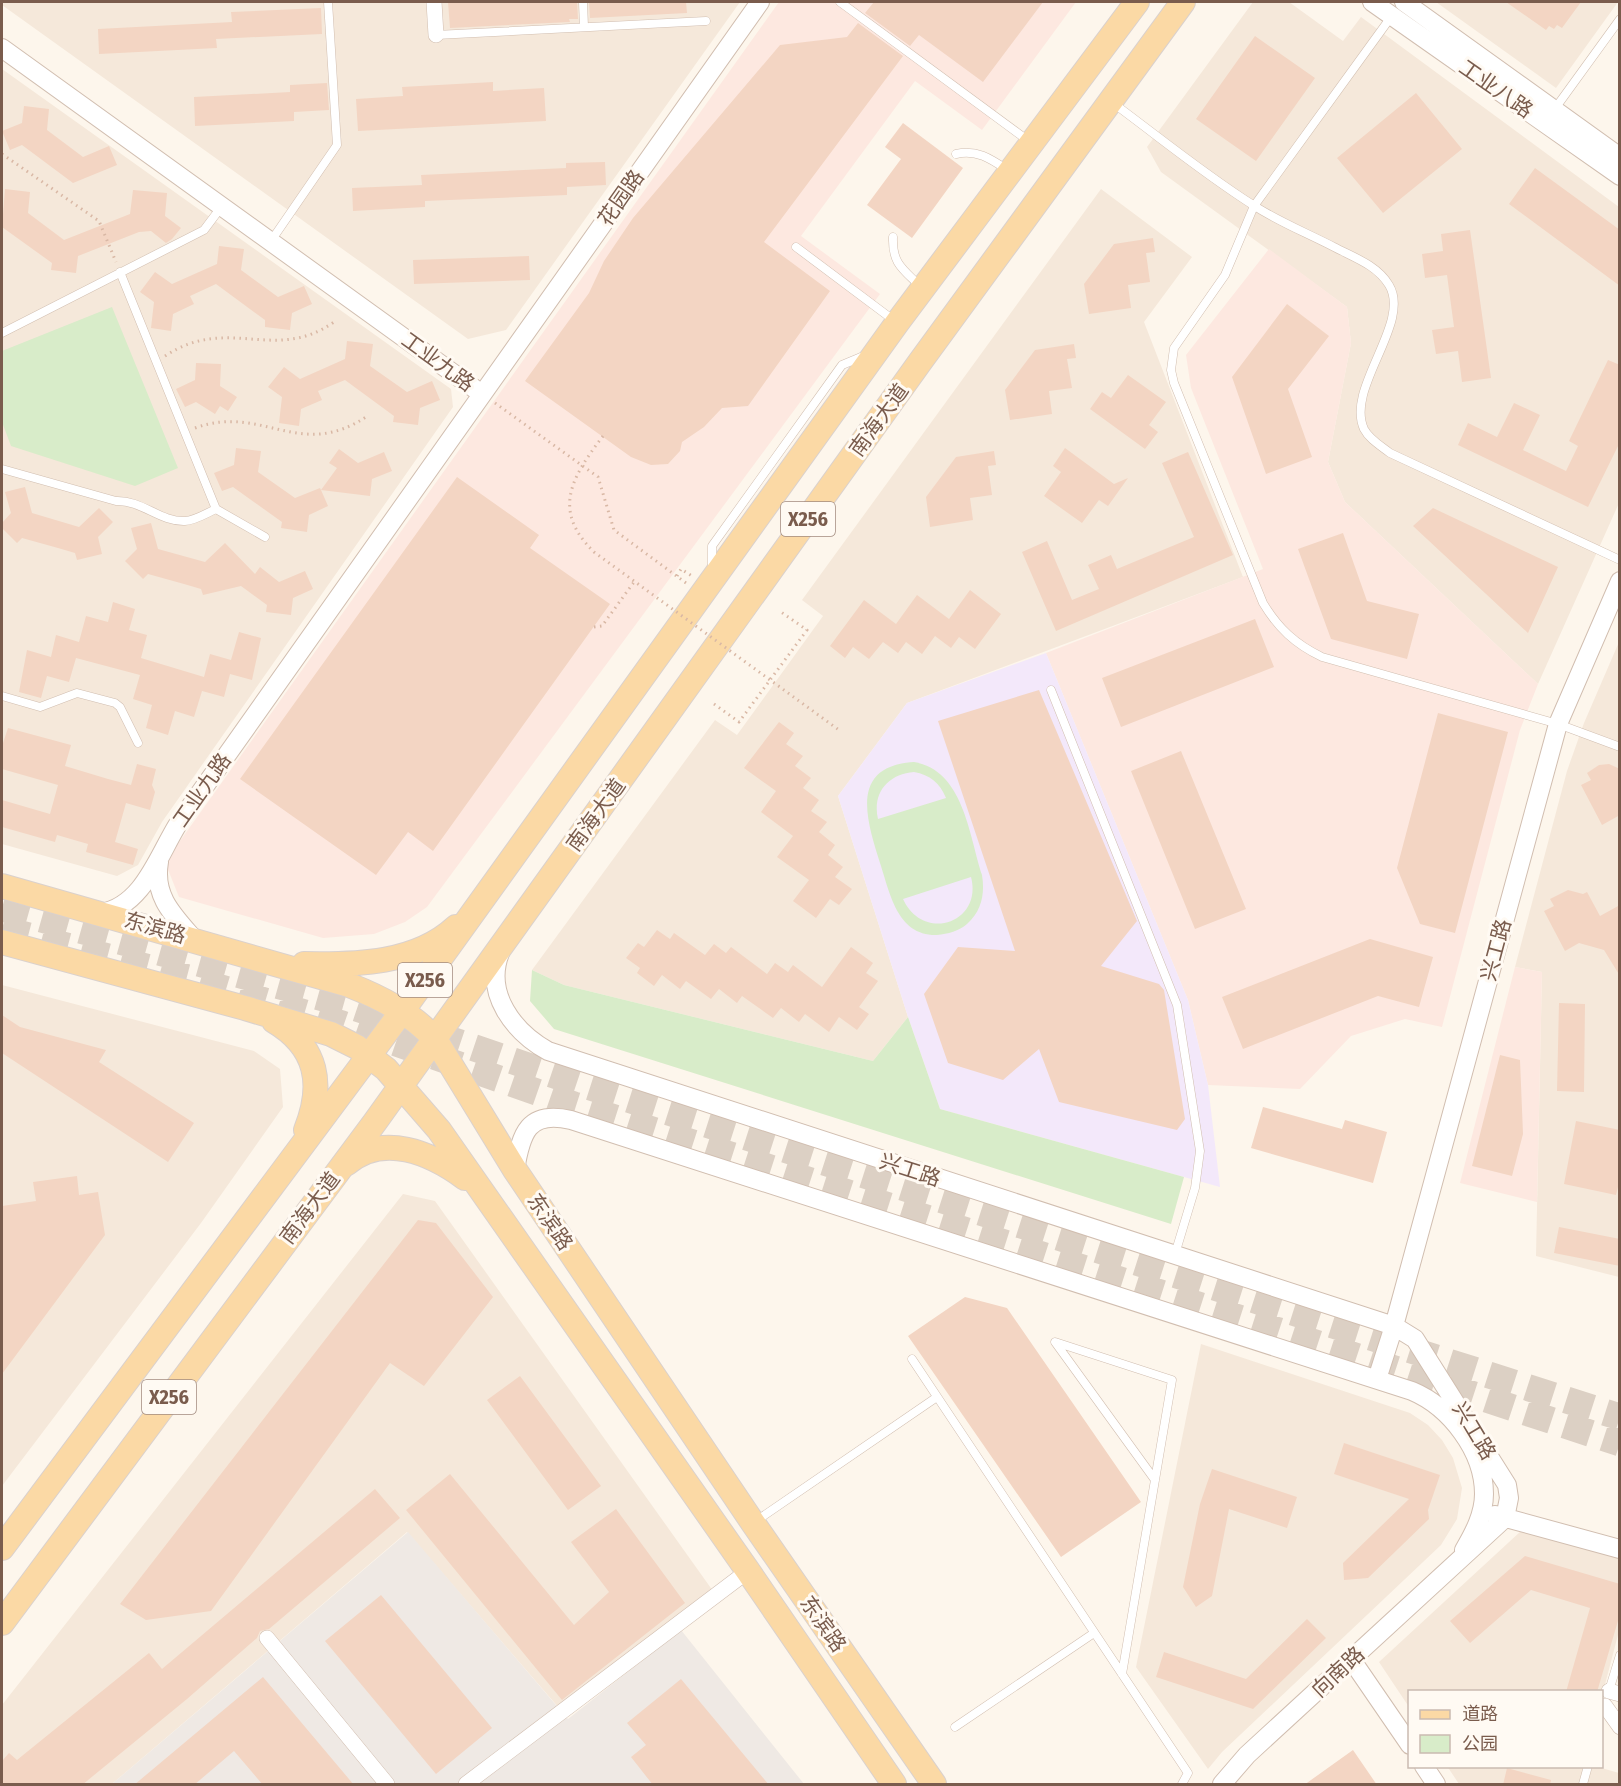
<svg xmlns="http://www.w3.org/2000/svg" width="1621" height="1786" viewBox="0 0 1621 1786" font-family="'Fira Sans Condensed','Noto Sans SC',sans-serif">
<rect width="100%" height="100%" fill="#fdf6ec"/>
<path fill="#f5e8da" d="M2 2H740L506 330 468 339 2 5Z
M1253 2H1289L1343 41 1361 17 1619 207V503L1538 684 1345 502 1328 462 1351 343 1347 307 1161 172 1147 147Z
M1436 2H1618L1556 88Z
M2 69 451 389 453 407 162 822 138 865 117 876 2 844Z
M1101 189 1192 257 1144 322 1243 577 907 703 838 796 908 1017 873 1061 564 985 532 970 715 720 737 735 823 616 802 600Z
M1619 642V1277L1536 1256 1542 972 1515 967 1567 771 1584 723Z
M2 985 254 1051 280 1069 283 1107 201 1223 2 1486Z
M403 1194 435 1201 713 1591 559 1708 407 1532 112 1784H2V1705Z
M1201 1344 1410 1413 1428 1425 1442 1440 1453 1458 1462 1488 1457 1519 1441 1545 1222 1752 1208 1769 1136 1667Z
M1521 1531 1619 1558V1631L1602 1696V1692H1410L1409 1707 1379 1662Z
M1447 1766 1598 1767 1619 1773V1784H1459Z"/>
<path fill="#fde8e0" d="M779 2H1076L982 130 915 81 801 236 880 294 427 907 405 922 374 934 323 938 179 897 165 862Z
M1269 249 1347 307 1351 343 1328 462 1345 502 1538 684 1520 730 1442 1027 1405 1019 1351 1036 1300 1089 1208 1085 1188 1000 1046 653 1263 569 1191 388 1186 355Z
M1515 967 1542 972 1537 1202 1460 1183Z"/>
<path fill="#efe9e4" d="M408 1532 568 1719 681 1630 804 1784H112Z"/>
<path fill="#f3e8fa" d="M1046 653 1188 1000 1208 1085 1220 1187 940 1109 908 1017 838 796 907 703Z"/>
<path fill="#d8ecc9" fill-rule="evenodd" d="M112 307 178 468 135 486 11 446 2 422V351Z
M914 762C963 770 969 834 982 875 985 893 982 911 967 924 959 931 948 934 937 935 897 936 890 893 880 863 867 821 848 766 914 762ZM914 772C930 775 940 783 946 798L878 819C872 793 888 774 914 772ZM971 877C983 923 923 943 903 899Z
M532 970 564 985 873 1061 908 1017 940 1109 1184 1177 1171 1224 554 1029 530 1001Z"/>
<path fill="#f3d5c3" d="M448 2H577L578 19H569L570 22 450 28Z
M589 2H686L687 13 590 18Z
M874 2H1043L983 82 919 35 910 46 865 13Z
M1506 2H1581L1562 28 1557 25 1554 29 1549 26 1546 30Z
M321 8 322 34 216 39 217 48 99 54 98 29 232 22 231 12Z
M858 23 903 56 764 242 830 291 748 406 722 408 704 427 682 442 680 451 668 464 651 465 631 457 525 381 589 293 604 261 633 218 780 45 847 37Z
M1255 36 1315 78 1256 161 1196 119Z
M493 82V91L544 88 546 121 358 131 356 99 403 96 402 87Z
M327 83 329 110 294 112V121L195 126 194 97 290 92V85Z
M1416 93 1462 149 1383 213 1337 158Z
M24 106 49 109 47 130 83 157 109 146 117 165 73 183 22 145 10 150 2 131 22 123Z
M903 123 963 168 912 238 867 205 901 159 885 147Z
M605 162 606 185 567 187V195L425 201V207L353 211 352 188 422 185 421 175 566 168V163Z
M1535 168 1620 230V286L1509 204Z
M5 189 30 192 28 213 64 240 130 214 133 190 167 193 165 216 181 228 172 239 166 243 151 231 139 232 78 256 76 273 51 270 52 263 2 227Z
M1470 230 1491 378 1462 382 1458 351 1436 354 1432 330 1454 327 1447 275 1425 278 1422 254 1443 251 1441 234Z
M1153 238 1155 252 1146 253 1150 282 1128 285 1131 308 1089 314 1084 284 1114 244Z
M219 246 244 249 241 270 278 297 304 286 312 304 292 313 290 330 265 327V320L216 284 190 296 194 304 173 314 171 331 151 328 154 302 140 292 155 272 172 284 217 264Z
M529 256 530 280 414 284 413 260Z
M1287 304 1329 336 1288 389 1312 457 1266 474 1232 377Z
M347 341 373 344 370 366 407 392 432 381 440 400 420 408 418 425 393 422 394 416 345 380 318 391 322 400 301 409 299 426 279 423 282 397 268 387 284 367 300 379 345 359Z
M1074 344 1076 358 1067 359 1072 388 1049 391 1052 414 1010 420 1005 390 1035 350Z
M1608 360 1620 365V442L1588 507 1458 445 1468 423 1497 437 1514 403 1540 415 1523 450 1566 471 1578 446 1569 441Z
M196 363 221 364 220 386 237 397 228 411 220 406 215 414 196 402 185 407 176 389 195 380Z
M1128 375 1166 402 1149 425 1158 432 1145 449 1090 409 1102 392 1111 398Z
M236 448 261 451 258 472 295 498 320 488 321 490 337 468 329 463 339 449 358 463 384 452 392 471 372 479 370 496 321 490 328 506 309 515 307 532 281 528 282 522 233 487 222 491 214 473 234 465Z
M1065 448 1114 484 1128 478 1108 506 1099 500 1082 523 1044 496 1061 472 1053 466Z
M994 451 996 465 988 466 992 495 970 498 973 520 930 527 926 497 956 457Z
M1188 452 1233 555 1056 631 1022 552 1047 541 1072 600 1099 589 1088 565 1111 555 1117 569 1194 537 1162 463Z
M457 477 539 535 530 548 610 604 433 851 408 832 376 875 240 779Z
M25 487 32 513 79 527 99 508 113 522 98 537 102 554 77 560 75 553 58 548 22 538 17 543 2 528V523L11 513 5 492Z
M1433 508 1558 567 1528 633 1413 526Z
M151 523 158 549 205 562 225 543 255 574 260 567 279 582 305 571 313 589 293 598 291 615 266 612 267 605 241 586 203 595 201 589 184 584 148 574 143 579 125 561 137 549 131 528Z
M1343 533 1367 601 1419 614 1407 659 1331 639 1298 549Z
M970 590 1001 614 975 649 959 637 951 648 935 636 922 654 906 642 898 653 883 642 869 659 853 647 845 658 830 646 864 600 896 624 917 595 949 619Z
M113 602 135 609 129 630 147 635 141 658 204 677 210 654 231 660 239 632 261 638 252 680 230 674 224 697 202 691 194 717 175 711 168 735 146 728 152 705 133 699 140 675 76 658 69 682 47 676 41 698 19 692 27 650 51 657 56 635 79 642 86 616 108 622Z
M1255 619 1274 667 1121 727 1102 678Z
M1039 690 1137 921 1101 966 1159 984 1164 990 1185 1119 1177 1130 1059 1102 1039 1049 1003 1080 948 1063 924 994 958 947 1015 951 938 721Z
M1438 713 1508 732 1455 933 1420 924 1397 868Z
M779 722 794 733 786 744 803 756 795 766 811 778 803 788 819 800 811 811 827 822 819 832 835 845 828 855 843 867 835 877 852 889 839 905 830 899 816 918 793 901 809 880 777 857 793 836 761 812 776 791 744 768Z
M8 728 71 745 65 766 108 779 131 785 137 764 156 769 152 785 155 792 150 810 126 803 115 842 138 849 133 865 86 852 88 844 57 835 55 842 2 827V800L50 814 58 785 2 769V746Z
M1181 751 1246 909 1195 929 1131 771Z
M1609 764 1620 769V815L1602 825 1581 785 1591 780 1587 773 1599 765Z
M1568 890 1583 894 1587 892 1600 916 1620 905V976L1604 950 1579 943 1565 951 1544 911 1554 906 1550 899Z
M657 930 670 939 674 933 705 955 714 944 726 953 731 947 767 974 775 963 788 972 793 965 822 987 851 947 873 963 866 973 878 981 859 1007 869 1014 857 1030 839 1017 829 1032 805 1014 799 1022 781 1008 773 1018 742 996 737 1003 719 989 711 999 686 981 680 989 662 975 654 986 637 973 640 968 626 958 638 943 644 947Z
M1370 939 1433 957 1419 1007 1378 996 1243 1049 1222 997Z
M1559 1003 1585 1004 1584 1092 1557 1091Z
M2 1015 20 1027 106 1050 99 1062 194 1123 168 1162 2 1053Z
M1500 1055 1520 1060 1523 1134 1512 1176 1472 1166Z
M1263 1107 1342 1129 1345 1120 1387 1132 1373 1183 1251 1148Z
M1576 1121 1620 1130V1179L1616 1195 1564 1184Z
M77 1176 79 1195 98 1192 105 1235 2 1374V1206L36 1201 33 1182Z
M418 1220 436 1223 493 1297 424 1386 390 1363 211 1611 146 1620 120 1604Z
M1559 1227 1620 1239V1266L1554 1253Z
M965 1297 1007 1308 1141 1502 1061 1557 908 1336Z
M520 1376 601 1486 568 1510 487 1400Z
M1344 1443 1440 1475 1428 1510 1429 1519 1368 1578 1344 1580 1343 1563 1409 1499 1334 1474Z
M1212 1469 1297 1497 1287 1528 1229 1509 1212 1596 1196 1607 1183 1587 1200 1504Z
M450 1474 574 1625 609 1592 571 1542 616 1509 685 1603 562 1700 406 1510Z
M375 1489 400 1518 269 1629 260 1631 257 1638 187 1699 82 1785H2V1761L9 1753 17 1760 149 1653 162 1669Z
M1525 1556 1620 1584V1614L1597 1692H1566L1590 1608 1531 1590 1470 1643 1450 1621Z
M381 1595 492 1728 436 1774 325 1641Z
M1307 1619 1326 1638 1253 1709 1156 1677 1164 1652 1246 1679Z
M263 1677 354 1785H263L234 1751 194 1785H134Z
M681 1679 769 1785H653L631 1757 646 1745 627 1723Z
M1353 1750 1377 1785H1304Z
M1507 1768 1551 1780 1550 1785H1503Z"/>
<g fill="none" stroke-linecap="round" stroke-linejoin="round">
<path stroke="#dcd0c4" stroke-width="27" stroke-dasharray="27 14" stroke-linecap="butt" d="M2 908 348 1005 581 1084 1620 1417
M2 929 188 978 342 1024 574 1105 1276 1330 1620 1443"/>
<g stroke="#d1beb0" stroke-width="9">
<path id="service" d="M583 2 584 27
M840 2 1030 142
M1391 17 1254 206 1225 275 1174 348 1171 370 1174 383 1263 603C1278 628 1295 644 1322 657L1558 724 1620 747
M436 35 706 21
M1113 103C1159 137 1204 174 1253 205 1277 221 1307 233 1334 247 1353 257 1377 265 1389 285 1412 323 1345 388 1364 429 1369 439 1381 446 1390 453L1620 560
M1554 110 1620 19
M956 154C977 149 991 159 1009 171
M893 237C892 264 903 269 921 287
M271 241 337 145 328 2
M796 247 896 322
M120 272 216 509
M2 333 204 230 222 206
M2 469 116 501C142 500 160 522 185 521 194 521 207 513 216 509L265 537
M712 570V546L842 365 866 355
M1051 690 1177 1005 1200 1151 1195 1188 1175 1254
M2 696 40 707 77 693 115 703 120 707 138 743
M912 1359 1188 1773 1182 1784
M756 1521 937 1397
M1122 1674 1172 1380 1055 1342 1155 1480
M1608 1694 1620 1655
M955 1727 1094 1633
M1583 1784 1588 1766"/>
</g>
<g stroke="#d1beb0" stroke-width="16">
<path id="minor" d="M434 2 436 35
M267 1638 387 1784
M1609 1691 1620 1694
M1605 1706 1620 1727
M466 1784 748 1571"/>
</g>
<g stroke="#d1beb0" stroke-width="20">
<path id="tertiary" d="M1372 2 1620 176
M1404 2 1620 157
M2 48 482 394
M159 862C153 896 173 915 194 939
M101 913C143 906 158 856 178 824L760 2
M500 953C484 994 514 1032 548 1051L1394 1326 1415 1339 1507 1485 1509 1498 1505 1518 1247 1755 1222 1784
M515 1170C521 1133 528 1110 571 1120L1412 1391C1450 1407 1484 1451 1484 1494 1484 1514 1474 1533 1464 1550
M1377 1379 1394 1326 1558 724 1620 581
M1495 1515 1620 1549
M1351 1659 1410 1745
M1424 1766 1436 1784"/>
</g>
<g stroke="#dad1cd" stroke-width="26">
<path id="primary" d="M2 886 349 985C382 998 411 1013 435 1039L515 1170 753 1523 934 1784
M2 942 245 1008 331 1034 357 1047 386 1069 439 1130 748 1571 894 1784
M304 964C356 965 416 964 456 927
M274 1021C318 1047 324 1085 306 1130
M346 1164C383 1132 431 1153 465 1178
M2 1548 403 1010 897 323 1137 2
M2 1623 375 1122 920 362 1183 2"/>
</g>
<path stroke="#d9b8a5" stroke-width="3" stroke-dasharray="1.5 4.5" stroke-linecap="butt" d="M2 154 99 221 116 262
M165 356C229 314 274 364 334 322
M495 403 598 477 614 530 686 583
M195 428C264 403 299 463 369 415
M677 576 681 569 692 576
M594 627 602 626 634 582
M714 704 739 722 807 630 781 612"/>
<use href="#service" stroke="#fff" stroke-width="8"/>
<use href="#minor" stroke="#fff" stroke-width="15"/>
<use href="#tertiary" stroke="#fff" stroke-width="18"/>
<use href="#primary" stroke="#fbd9a5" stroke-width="24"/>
<path stroke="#d9b8a5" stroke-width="3" stroke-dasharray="1.5 4.5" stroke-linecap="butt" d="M603 436C572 477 551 510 594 552L839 730"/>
</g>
<g text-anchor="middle" stroke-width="6" stroke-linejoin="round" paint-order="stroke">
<g fill="#fffaf3" stroke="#a28b7f" stroke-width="1.5">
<rect x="781" y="502" width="54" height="34" rx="4.5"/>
<rect x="398" y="963" width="54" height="34" rx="4.5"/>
<rect x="142" y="1380" width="54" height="34" rx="4.5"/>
</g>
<g font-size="20" font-weight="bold" fill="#7a5c4d">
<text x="808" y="526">X256</text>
<text x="425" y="987">X256</text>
<text x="169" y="1404">X256</text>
</g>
<g font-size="21" fill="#7a5c4d" stroke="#fffaf3">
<text transform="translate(1496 89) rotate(35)" y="7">工业八路</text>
<text transform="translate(621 198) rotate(-55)" y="7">花园路</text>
<text transform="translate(438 362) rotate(36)" y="7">工业九路</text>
<text transform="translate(879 420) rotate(-54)" y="7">南海大道</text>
<text transform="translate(202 790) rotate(-55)" y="7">工业九路</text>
<text transform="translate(596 815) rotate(-54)" y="7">南海大道</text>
<text transform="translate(155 928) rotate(16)" y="7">东滨路</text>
<text transform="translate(1496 950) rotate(-75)" y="7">兴工路</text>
<text transform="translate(910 1170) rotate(18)" y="7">兴工路</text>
<text transform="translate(310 1208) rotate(-53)" y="7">南海大道</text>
<text transform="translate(550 1222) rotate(56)" y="7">东滨路</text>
<text transform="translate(1474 1431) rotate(59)" y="7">兴工路</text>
<text transform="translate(823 1624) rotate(55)" y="7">东滨路</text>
<text transform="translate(1338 1672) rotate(-43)" y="7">向南路</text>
</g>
</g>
<rect width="1621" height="1786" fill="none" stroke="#7a5c4d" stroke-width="6"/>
<rect x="1408" y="1690" width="195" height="78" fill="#fffaf3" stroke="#cabbb1" stroke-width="1.5"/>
<rect x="1420" y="1710" width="30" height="9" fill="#fbd9a5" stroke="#cabbb1" stroke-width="1.5"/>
<text x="1462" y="1720" font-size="18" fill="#7a5c4d">道路</text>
<rect x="1420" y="1735" width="30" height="18" fill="#d8ecc9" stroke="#cabbb1" stroke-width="1.5"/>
<text x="1462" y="1750" font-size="18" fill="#7a5c4d">公园</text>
</svg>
